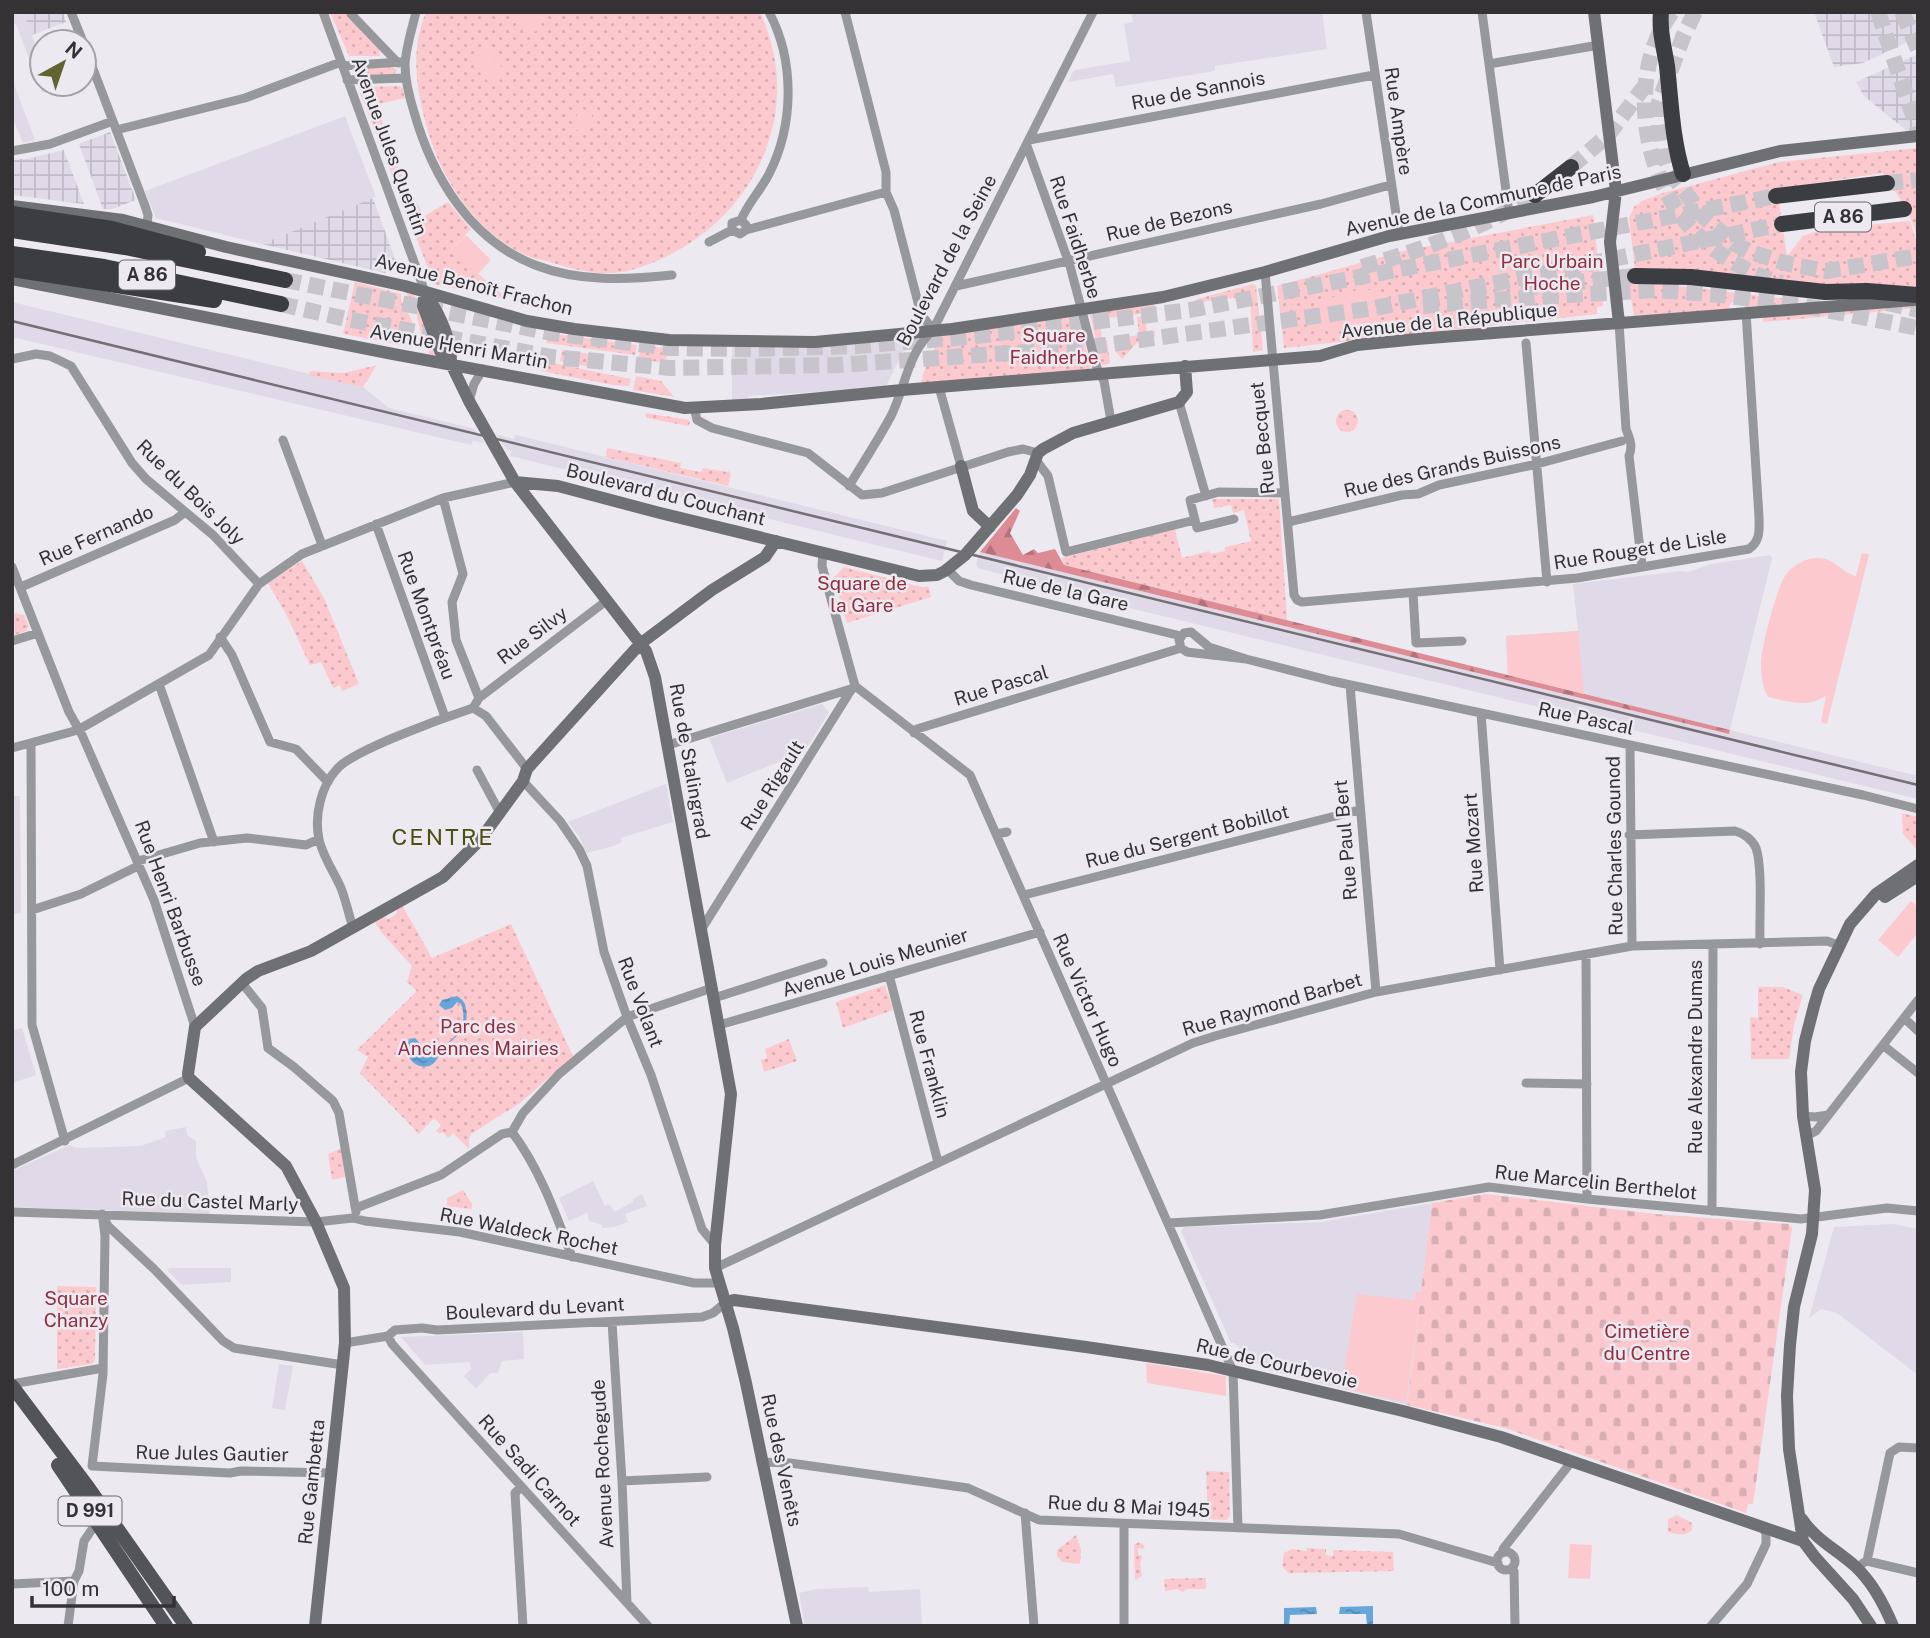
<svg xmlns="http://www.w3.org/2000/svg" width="1930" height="1638" viewBox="0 0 1930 1638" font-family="'Public Sans',sans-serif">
<defs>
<pattern id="industrial-grid" width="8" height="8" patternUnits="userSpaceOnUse" patternTransform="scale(1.75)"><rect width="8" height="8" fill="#e0d9e7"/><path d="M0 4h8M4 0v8" fill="none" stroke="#c1bbc7"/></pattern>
<pattern id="green-dots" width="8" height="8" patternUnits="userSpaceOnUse" patternTransform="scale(1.75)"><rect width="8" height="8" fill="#fccace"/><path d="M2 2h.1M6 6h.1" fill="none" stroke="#d9aeb2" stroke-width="1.8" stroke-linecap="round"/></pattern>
<pattern id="forest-firs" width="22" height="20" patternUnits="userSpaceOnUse" patternTransform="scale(1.75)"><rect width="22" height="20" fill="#dd8b94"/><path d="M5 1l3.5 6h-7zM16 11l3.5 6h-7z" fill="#b4727a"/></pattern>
<pattern id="cemetery-stones" width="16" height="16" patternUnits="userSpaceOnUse" patternTransform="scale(1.75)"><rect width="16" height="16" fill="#fccace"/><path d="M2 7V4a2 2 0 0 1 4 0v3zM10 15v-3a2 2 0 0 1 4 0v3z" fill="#d9aeb2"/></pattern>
<pattern id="water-ripples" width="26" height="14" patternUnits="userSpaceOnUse" patternTransform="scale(1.75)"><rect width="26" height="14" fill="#67a6d9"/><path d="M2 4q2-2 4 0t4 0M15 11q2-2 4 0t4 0" fill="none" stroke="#5688b1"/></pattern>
</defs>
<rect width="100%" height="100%" fill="#ede9f1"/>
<path fill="#e0d9e7" d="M12 12H23L42 62V84H50L52 89 42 93 16 24 12 25Z
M1131 12H1322L1327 49 1215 66V71L1116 87 1113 74 1068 82 1074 70 1130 61 1124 24 1133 22Z
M12 79 28 121 35 140 23 143 12 116Z
M345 116 376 197 262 244 156 218 145 191Z
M12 302 363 387 389 408 475 429 484 443 473 441 471 445 12 337Z
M910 338 885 388 749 396 746 399 732 401V348L735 345H754L757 348 842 346 845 343Z
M496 434 514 439 516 435 947 541 942 561 510 456 511 451 506 449Z
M980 552 1729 734 1730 730 1508 675 1506 636 1578 631 1573 584 1681 571 1688 572 1711 564 1770 555 1772 558 1730 730 1918 776V799L1076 595 978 568 976 564Z
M822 704 829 712 805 751 727 783 709 738Z
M666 784 673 822 630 835 621 838 622 842 614 846 586 853 579 836 568 822Z
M12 796H20L21 913 12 914Z
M22 1028 36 1075 12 1083V1031Z
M186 1127 187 1135 196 1141V1157L207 1182 210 1214 12 1207V1171L69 1145 76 1148 141 1146 166 1137 165 1131Z
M593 1181 605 1206 610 1204 614 1212 633 1202V1199L642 1194 647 1206 625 1214 628 1222 614 1227 602 1228V1225L589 1221 587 1213 569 1221 559 1198Z
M1432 1203 1421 1293 1415 1292 1414 1300 1420 1301 1407 1405 1263 1369 1234 1343H1231L1181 1231 1184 1227 1321 1222Z
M1893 1224 1918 1229V1375L1837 1313 1821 1309 1809 1318 1834 1227Z
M170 1268H231V1282L182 1285 167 1270Z
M523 1332 524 1359 502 1361 498 1373H490L476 1389 464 1376 471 1369 470 1362 425 1365 401 1337Z
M279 1364 293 1366 285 1410 272 1408Z
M868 1587 869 1592 920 1589 922 1626H805L799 1593 817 1589Z"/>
<path fill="url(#industrial-grid)" d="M23 12H63L66 22 32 35Z
M1814 12H1918V37L1863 63 1834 67Z
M1918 54V140L1864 96 1856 82Z
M110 132 136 200 112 209H103L79 144Z
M64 150 84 204 12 195V160L31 158Z
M373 198 396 262 385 273 262 244Z"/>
<path fill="url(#green-dots)" d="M330 12H346L379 48 380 56H349Z
M426 12H760C811 122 743 238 631 270 605 277 578 271 553 263 546 260 539 260 533 258 484 240 447 189 431 141 418 99 408 56 426 12Z
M392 66 397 70 394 75 360 77 357 73 360 68Z
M399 86 403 88 405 98 378 104C387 143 401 177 422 212L409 218 360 93 362 87Z
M1918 148V243C1914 216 1897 195 1883 173L1777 189 1787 256 1803 236 1823 229 1910 221 1918 246V290L1832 291 1636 271 1638 285 1663 284 1806 301 1746 308 1744 304 1732 302 1727 310 1634 316 1626 271 1635 270 1629 218 1634 207 1642 201 1663 193 1779 162Z
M448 202 471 229 451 250 504 296 498 298 434 284 411 224Z
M1593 215 1603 306 1597 307V314L1284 348 1277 286 1403 251Z
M355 282 401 294C401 306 408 310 412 321 418 333 410 337 422 349L343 334Z
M1253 284 1256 286 1263 350 1253 352 1250 296 1193 303 1197 299Z
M406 293 414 294 436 356 430 355 421 335 416 311Z
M1154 303 1156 312 1100 319 1102 340H1107L1110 363 1102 366 1090 315 1093 312Z
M1918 303V308L1763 322V315Z
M1077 316 1091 366 1089 370 921 383 924 371 941 335Z
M1145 316 1147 331H1155V337L1139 341 1122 359 1115 351 1113 339 1139 335 1137 317Z
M548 333 637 345 635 355 546 343Z
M641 346 679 349 669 355 662 362 638 360Z
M562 350 598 355 596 368 560 361Z
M543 361 631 379 629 386 613 385 541 371Z
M377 365 363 387 309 375 310 371 344 373Z
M636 376 661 381 674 397 633 390Z
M1336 421a11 11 0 1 1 22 0a11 11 0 1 1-22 0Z
M647 413 689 420 690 423 688 426 647 418 645 415Z
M607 448 681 463 680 468 701 472 703 468 727 472 729 471 731 474 728 486 606 457Z
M1212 499H1279L1287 620 1064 565 1062 558 1175 529 1182 558 1209 551 1211 554 1225 551V547L1251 541 1244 510 1233 513 1231 505 1214 508Z
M302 561 324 598 359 684 342 691 340 685 333 688 321 662 310 665 287 616 268 583Z
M844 567 921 587H929L931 597 847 623 833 578Z
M16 613 24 615 29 626 26 631 15 635 14 615Z
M1902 813 1918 817V851L1903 834Z
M403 907 432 958 511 924 573 1056 520 1103 471 1134 469 1139V1149L453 1133 448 1138 443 1132 440 1134 436 1131 441 1125 434 1118 419 1134 360 1073 368 1057 357 1050 417 991 407 982 412 966 381 932 375 922 384 917 388 919 397 914V910Z
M885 985 893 1010 843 1028 836 1002Z
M1758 987H1783L1803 995 1794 1025 1789 1059H1751L1750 1017 1758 1018Z
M789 1039 797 1061 764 1072 761 1060 767 1058 765 1049Z
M342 1148 345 1177 332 1180 328 1154Z
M463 1190 472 1204V1209L447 1206V1198Z
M57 1286 96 1287 95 1360 92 1364 57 1369Z
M1206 1471 1229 1472 1230 1515 1227 1520 1208 1519Z
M1677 1515 1692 1523V1530C1684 1537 1677 1534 1668 1532V1519Z
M1076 1535 1081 1550 1080 1564 1062 1562 1057 1556V1550Z
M1139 1542 1145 1546 1143 1549 1138 1548V1554L1142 1556 1140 1564 1142 1576 1135 1580 1134 1545Z
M1307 1548 1326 1549V1555L1333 1556V1550L1393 1552 1394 1571 1288 1573 1282 1566 1284 1553 1292 1549 1306 1551Z
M1206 1578V1589H1186L1183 1592 1177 1589 1165 1591 1164 1579Z"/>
<path fill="url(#forest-firs)" d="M1016 508 1020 511 1010 533 1023 555 1034 549 1038 553 1055 549 1064 565 1730 730 1729 734 980 552Z"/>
<path fill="url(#cemetery-stones)" d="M1485 1194 1655 1214 1789 1224 1792 1228 1753 1504H1748L1746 1513 1505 1428 1407 1405 1420 1302 1414 1301 1415 1292H1421L1432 1203Z"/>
<path fill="#fccace" d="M527 12H535L543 27 527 36 517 18Z
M484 47 507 73 493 87 469 61Z
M579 108 593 112 587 133 573 129Z
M466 235 491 260 477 275 451 250Z
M1358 290H1370L1377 296 1378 310C1366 330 1332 336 1312 325L1311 314C1323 299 1340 293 1358 290Z
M1862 553 1869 554 1827 724 1821 722 1826 696C1805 708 1791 702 1768 697 1763 689 1761 675 1761 665 1760 651 1777 587 1785 576 1790 568 1798 563 1806 560 1833 552 1837 571 1856 576Z
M1578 631 1584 694 1508 675 1506 636Z
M1911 901 1918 907V933L1898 957 1878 940Z
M1357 1294 1420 1301 1406 1402 1341 1388Z
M1146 1363 1226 1376V1396L1147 1383Z
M1570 1544 1592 1545 1590 1579 1568 1578Z"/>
<path fill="url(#water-ripples)" d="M457 996C463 1000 465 1002 466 1009 470 1030 455 1036 443 1049 438 1055 437 1063 429 1066 414 1071 400 1051 410 1039L415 1038C419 1042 423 1047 429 1049 442 1053 461 1033 463 1021 464 1015 463 1009 461 1004L457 1002 452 1008 445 1010 439 1005 442 1000Z
M1373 1606V1626H1367L1366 1614H1339L1340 1607Z
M1316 1607 1317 1614 1290 1615 1289 1626H1284V1608Z"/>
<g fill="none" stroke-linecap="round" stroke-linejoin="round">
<path stroke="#c8c4cb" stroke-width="16" stroke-dasharray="16 8" stroke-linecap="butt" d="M1672 12C1627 73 1641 173 1691 228 1714 253 1749 275 1782 283
M1695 12 1683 37 1659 102V125L1663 152 1670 172 1704 217 1735 244 1750 252 1789 264 1826 271 1918 256
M1878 12 1918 130
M1902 12 1918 49
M1571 167 1608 135 1644 87
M1887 183 1918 180
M1362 267C1422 250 1483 228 1535 195
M285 280 552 333 671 348 752 349 856 346 968 337 1190 310 1776 196
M1521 288 1635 276
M1887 303 1918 310
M281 304 346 319 552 357 670 368 838 365 1082 348 1375 308 1782 224
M1423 306 1505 299 1655 290 1721 295 1805 306 1918 328"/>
<path stroke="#97989b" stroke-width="9" d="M71 12 83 42
M323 12 425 292
M416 12C412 29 406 47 405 64 405 81 409 96 414 112 432 176 470 240 535 265 579 282 626 280 672 275
M845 12 886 172V192L894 210 921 314 933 330
M1366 12 1399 234
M1482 12 1509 213
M351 14 398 63
M84 45 144 203 148 215 147 226
M1489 64 1599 45
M343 66 400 62
M347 80 406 78
M116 130 245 98 341 62
M1029 140 1374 75
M1027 146 1070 266 1097 368 1104 381 1111 421
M12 151 50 144 113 121
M741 220C748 203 761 190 769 174 794 125 795 61 769 12
M746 230V225L741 220 732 223V230L740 234 746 230 886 192
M709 242 732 230
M1265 272 1294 595 1297 600 1302 602 1577 578 1749 549C1761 540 1759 530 1759 517L1746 312
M956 286 1321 204 1390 185
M1619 323 1626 429C1630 439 1633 446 1629 456L1642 566
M1526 343 1547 582
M12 359 36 354 50 356 71 366 132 463 146 479 213 535 259 584
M939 387 961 466
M469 401 474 384 483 369
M1179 402 1206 496
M694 407 697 420 712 428 808 453 862 495 882 493 1008 452 1023 449 1038 453
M283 440 322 545
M1036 460 1048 476 1066 552 1195 520 1190 500 1219 492 1285 493
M849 486C863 463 878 440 891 416 905 388 908 352 933 330L1093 12
M443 498 463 574 452 602 456 640 479 698
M1195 520 1197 528 1234 519
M1288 522 1402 495 1418 494 1439 485 1537 464 1622 441
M376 524 445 717
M823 552 822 566 855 686 970 775 1233 1371 1238 1528
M12 567 69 712 82 735 154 900 195 1027
M948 570 959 581 971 585 1181 636
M21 587 175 520 185 512
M1413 593 1416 643 1462 641
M220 637 232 655 270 742 296 749 328 782
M12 641 38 633
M1246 659 1187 652 1181 648 1179 640 1184 633 1191 632 1209 647 1246 659 1332 681 1863 795 1918 809
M159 684 214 842
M1350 685 1376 992
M473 708 486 716 527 769
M1481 713 1500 970
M914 733 917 729 1181 648
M31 744 32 1025 65 1141
M668 745 854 688
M1630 745 1632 946
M12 748 78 730 209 655 259 584 302 554 443 498 515 482
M477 770 500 813
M523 781 560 821 579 849 587 866 604 952 627 1017 651 1075 702 1229 715 1245
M996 834 1007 832
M1629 835 1735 831C1743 833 1752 839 1756 848 1763 868 1759 921 1760 944
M138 861 200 843 247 838 306 845 319 839
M1024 895 1359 810
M32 910 81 894 138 866
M353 928C349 915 346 901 341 888 334 872 322 855 319 839 314 816 321 786 337 769 353 750 446 717 473 708L479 698 606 601
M701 930 851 690
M1586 955 1587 1199
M889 975 938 1162
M242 983 262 1008 268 1048 294 1067 333 1101 339 1113 356 1212
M714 998 823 963
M1904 1018 1918 1031
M719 1025 1040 932
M1884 1046 1918 1073
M1526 1083 1587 1084
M1803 1116 1815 1117 1828 1115
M512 1132C540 1169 556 1215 572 1257
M1806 1136 1816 1131 1918 1000
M12 1165 189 1078
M356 1208 441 1175 502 1134 512 1132 523 1113 559 1074 627 1017 712 988
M1712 1211 1713 946
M12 1212 316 1222 353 1218 365 1221 460 1232 694 1283H719
M102 1214 108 1226 154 1269 223 1341 234 1348 343 1365
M1168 1223 1320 1215 1489 1187 1587 1199 1801 1219 1887 1208 1918 1211
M715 1268 1193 1043 1215 1036 1376 992 1632 946 1827 941 1841 946
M612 1322 622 1481 627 1603
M388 1336 392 1344 648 1626
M345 1343 388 1336 395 1330 422 1328 437 1330 702 1317 713 1313 725 1303
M12 1384 103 1368
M761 1462 790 1463 968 1488 1039 1520 1399 1534 1498 1563
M92 1466 103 1374 105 1236 103 1220
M92 1466 230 1473 241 1471 331 1473
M622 1481 707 1477
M521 1487 515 1493 523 1626
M1025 1513 1034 1626
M1497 1561a9 9 0 1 1 18 0a9 9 0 1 1-18 0Z
M1502 1553 1503 1549 1572 1461
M1867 1561 1890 1453 1899 1447 1918 1448
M1863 1563 1867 1561 1918 1573
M1512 1568 1514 1571 1515 1626
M12 1584 74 1581
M68 1626 74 1581 79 1571 84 1541 97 1522
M1124 1626V1524
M1711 1626 1747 1584 1766 1544V1534L1763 1527"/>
<path stroke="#6f7074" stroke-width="12" d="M1594 12 1616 191 1610 242 1619 323
M12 206 123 220 226 247 405 286 527 321 574 329 669 340 815 342 952 329 1163 297 1265 272 1389 236 1593 197 1780 151 1918 136
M12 279 393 354 685 408 761 404 902 390 1320 356 1357 345 1417 339 1914 300
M425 292 423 306 440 351 451 364 469 401 515 482 646 651 655 677 731 1094 715 1245V1268L733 1328 746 1383 797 1626
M425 292C439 313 452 338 451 364
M961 466 973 511 990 527
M515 482 558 486 660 513 919 576 937 575 945 571 965 555 1017 495 1030 475 1038 453 1043 449 1073 433 1179 402 1187 392 1185 366
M1885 897 1918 876
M725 1303 734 1300 1086 1347 1208 1365 1403 1411 1501 1437 1803 1541
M1802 1519C1816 1540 1836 1549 1855 1566 1873 1583 1884 1604 1893 1626
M315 1626 345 1343 344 1288 316 1222 286 1166 189 1078 188 1074 195 1027 246 979 258 971 311 951 443 877 480 840 523 781 527 769 640 644 712 590 765 557 776 541
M1871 1626 1853 1599 1815 1557 1803 1541 1789 1449 1787 1396 1790 1345 1794 1307 1812 1234 1815 1190 1803 1116 1801 1072 1805 1041 1814 1006 1819 989 1850 924 1876 894 1918 865"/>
<path stroke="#535459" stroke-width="14" d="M12 1386 88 1487 186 1626
M58 1465 166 1626"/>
<path stroke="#3b3d42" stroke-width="16" d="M1661 12C1659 31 1664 47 1667 66 1671 102 1672 139 1683 174
M1535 195 1571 167
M1776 196 1887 183
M12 214 112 229 198 252
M1782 224 1904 209
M12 230 125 247 285 280
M12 254 104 267 281 304
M12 269 214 300
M1635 276 1691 277 1825 292 1867 291 1918 295"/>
<path stroke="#737075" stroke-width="2.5" d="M12 321 1918 785"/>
</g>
<g text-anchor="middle" stroke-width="5" stroke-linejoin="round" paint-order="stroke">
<g fill="#ede9f1" stroke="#6c696d" stroke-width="2">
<rect x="1815" y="202.5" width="56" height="29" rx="5"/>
<rect x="119" y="260.5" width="56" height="29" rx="5"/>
<rect x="58.5" y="1496.5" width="63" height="29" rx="5"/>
</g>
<g font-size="18" font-weight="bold" fill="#343235">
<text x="1843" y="223">A 86</text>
<text x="147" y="281">A 86</text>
<text x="90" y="1517">D 991</text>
</g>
<g font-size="19" fill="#343235" stroke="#ede9f1">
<text transform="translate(1198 90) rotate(-11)" y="7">Rue de Sannois</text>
<text transform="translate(1399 121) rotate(82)" y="7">Rue Ampère</text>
<text transform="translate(390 146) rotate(70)" y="7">Avenue Jules Quentin</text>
<text transform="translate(1483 200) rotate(-12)" y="7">Avenue de la Commune de Paris</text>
<text transform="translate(1169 220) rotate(-13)" y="7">Rue de Bezons</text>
<text transform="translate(1076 237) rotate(72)" y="7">Rue Faidherbe</text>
<text transform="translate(946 260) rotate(-62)" y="7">Boulevard de la Seine</text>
<text transform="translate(474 284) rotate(14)" y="7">Avenue Benoît Frachon</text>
<text transform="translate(1449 320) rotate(-6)" y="7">Avenue de la République</text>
<text transform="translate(459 346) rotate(10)" y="7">Avenue Henri Martin</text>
<text transform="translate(1262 438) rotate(-96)" y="7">Rue Becquet</text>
<text transform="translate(1452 466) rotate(-13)" y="7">Rue des Grands Buissons</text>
<text transform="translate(191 492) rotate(44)" y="7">Rue du Bois Joly</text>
<text transform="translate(666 494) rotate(14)" y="7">Boulevard du Couchant</text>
<text transform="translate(96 535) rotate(-24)" y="7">Rue Fernando</text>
<text transform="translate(1640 549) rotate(-9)" y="7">Rue Rouget de Lisle</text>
<text transform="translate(1066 590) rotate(13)" y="7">Rue de la Gare</text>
<text transform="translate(427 615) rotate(70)" y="7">Rue Montpréau</text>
<text transform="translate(532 635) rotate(-37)" y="7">Rue Silvy</text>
<text transform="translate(1001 685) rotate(-17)" y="7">Rue Pascal</text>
<text transform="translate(1586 718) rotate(12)" y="7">Rue Pascal</text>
<text transform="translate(690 761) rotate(80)" y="7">Rue de Stalingrad</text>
<text transform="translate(772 785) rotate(-58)" y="7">Rue Rigault</text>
<text transform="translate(1187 836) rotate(-14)" y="7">Rue du Sergent Bobillot</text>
<text transform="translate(1345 840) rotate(-95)" y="7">Rue Paul Bert</text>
<text transform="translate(1473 843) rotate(-94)" y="7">Rue Mozart</text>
<text transform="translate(1614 846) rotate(-91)" y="7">Rue Charles Gounod</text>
<text transform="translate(171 903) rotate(70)" y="7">Rue Henri Barbusse</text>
<text transform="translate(875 962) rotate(-17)" y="7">Avenue Louis Meunier</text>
<text transform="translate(1088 1000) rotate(66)" y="7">Rue Victor Hugo</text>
<text transform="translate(641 1002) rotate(69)" y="7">Rue Volant</text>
<text transform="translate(1272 1004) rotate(-16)" y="7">Rue Raymond Barbet</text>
<text transform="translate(1695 1057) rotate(-90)" y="7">Rue Alexandre Dumas</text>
<text transform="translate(930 1064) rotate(75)" y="7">Rue Franklin</text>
<text transform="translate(1596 1182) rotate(6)" y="7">Rue Marcelin Berthelot</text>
<text transform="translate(210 1201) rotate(2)" y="7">Rue du Castel Marly</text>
<text transform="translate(529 1231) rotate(11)" y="7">Rue Waldeck Rochet</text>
<text transform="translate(535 1308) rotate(-3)" y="7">Boulevard du Levant</text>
<text transform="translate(1277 1363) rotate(13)" y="7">Rue de Courbevoie</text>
<text transform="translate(212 1453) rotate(1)" y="7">Rue Jules Gautier</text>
<text transform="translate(782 1460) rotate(78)" y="7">Rue des Venêts</text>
<text transform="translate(602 1464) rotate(-93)" y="7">Avenue Rochegude</text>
<text transform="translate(530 1470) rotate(48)" y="7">Rue Sadi Carnot</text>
<text transform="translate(311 1482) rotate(-84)" y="7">Rue Gambetta</text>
<text transform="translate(1129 1506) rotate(3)" y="7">Rue du 8 Mai 1945</text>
</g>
<g font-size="19" fill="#8f2f41" stroke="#ede9f1">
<text x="1552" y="268">Parc Urbain<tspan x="1552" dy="22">Hoche</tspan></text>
<text x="1054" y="342">Square<tspan x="1054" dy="22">Faidherbe</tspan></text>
<text x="862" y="590">Square de<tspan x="862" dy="22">la Gare</tspan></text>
<text x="478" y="1033">Parc des<tspan x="478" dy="22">Anciennes Mairies</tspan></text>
<text x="76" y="1305">Square<tspan x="76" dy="22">Chanzy</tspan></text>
<text x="1647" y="1338">Cimetière<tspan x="1647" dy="22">du Centre</tspan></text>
</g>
<g font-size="23" letter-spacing="2" fill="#4e4e11" stroke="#ede9f1">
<text x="443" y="845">CENTRE</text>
</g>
</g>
<rect width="1930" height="1638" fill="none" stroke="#343235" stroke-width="28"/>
<g transform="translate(63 63) rotate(40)"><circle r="33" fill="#ede9f1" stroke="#a3a0a6" stroke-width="2"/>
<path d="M0-5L12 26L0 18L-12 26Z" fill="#626330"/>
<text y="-10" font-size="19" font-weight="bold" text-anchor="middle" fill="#343235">N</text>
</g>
<path d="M32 1596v10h142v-10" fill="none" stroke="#343235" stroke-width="3.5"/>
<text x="42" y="1596" font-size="21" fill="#343235" stroke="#ede9f1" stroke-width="5" paint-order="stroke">100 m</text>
</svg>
